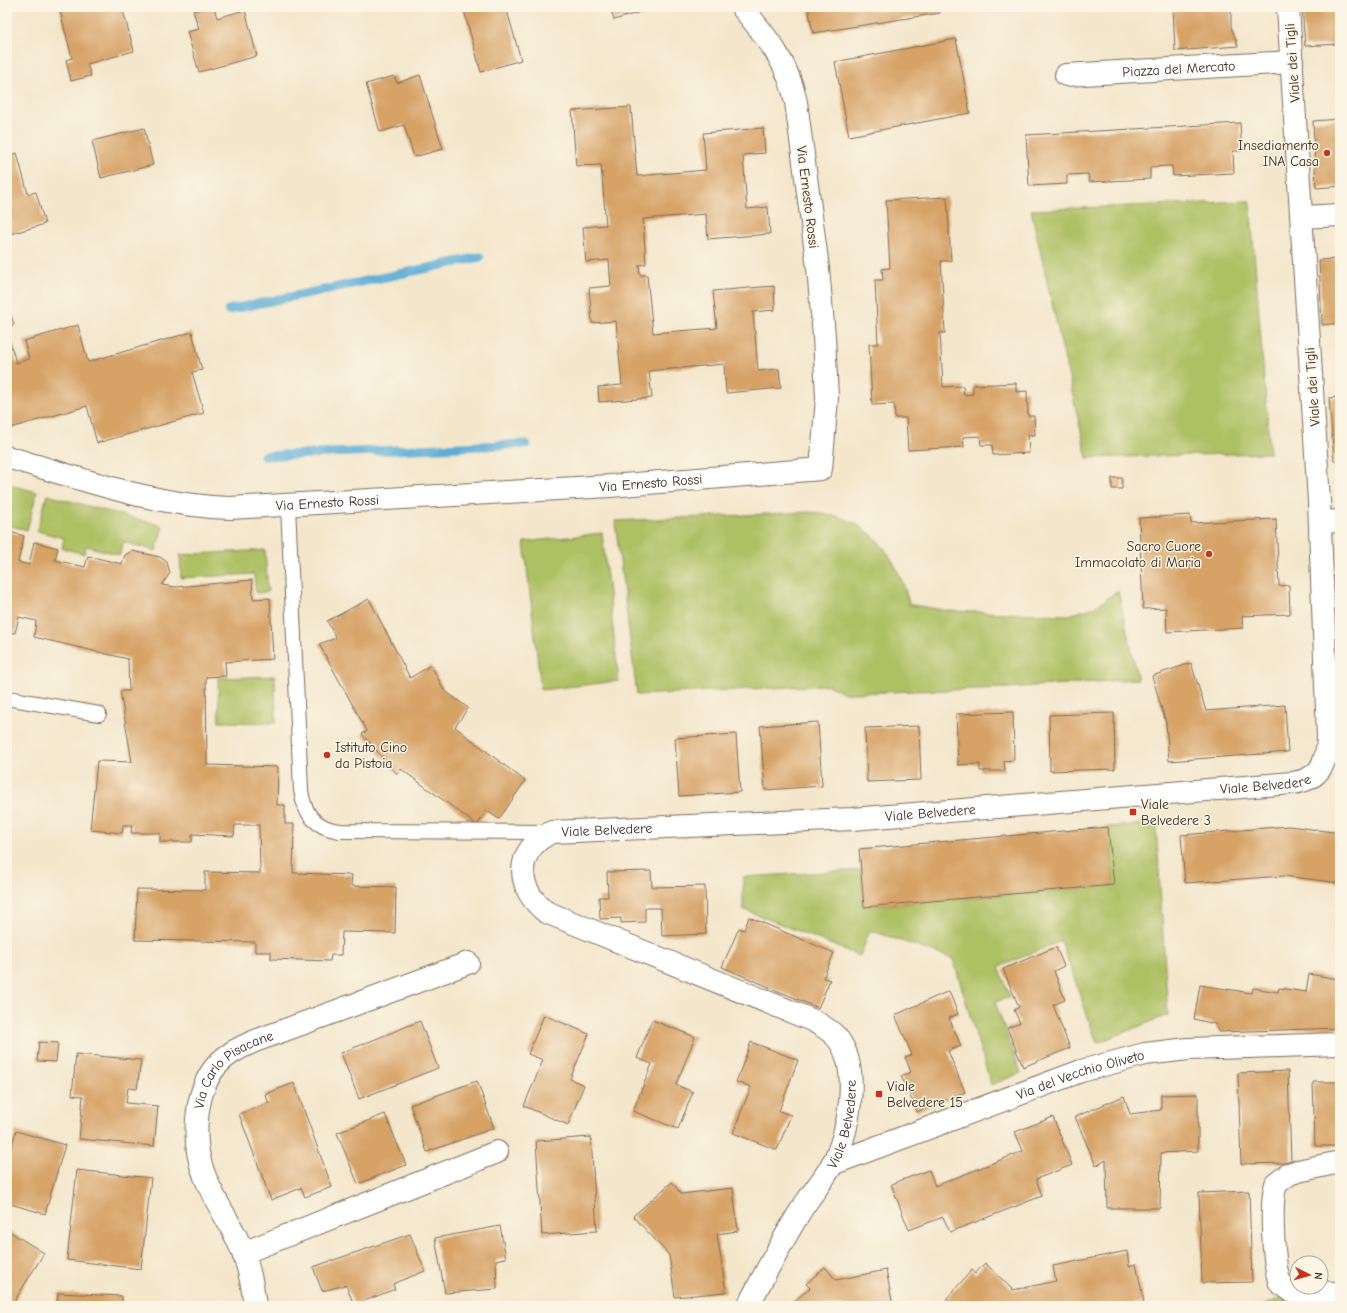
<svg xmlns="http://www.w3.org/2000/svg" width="1347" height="1313" viewBox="0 0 1347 1313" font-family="'Comic Neue',sans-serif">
<rect width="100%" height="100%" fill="#fcf5e5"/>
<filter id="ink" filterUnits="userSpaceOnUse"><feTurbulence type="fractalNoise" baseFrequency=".025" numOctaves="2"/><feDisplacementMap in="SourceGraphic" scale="8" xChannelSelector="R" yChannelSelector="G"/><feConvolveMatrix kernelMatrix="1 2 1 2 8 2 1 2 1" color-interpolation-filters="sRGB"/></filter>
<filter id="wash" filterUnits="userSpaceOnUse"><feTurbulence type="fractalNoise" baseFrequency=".012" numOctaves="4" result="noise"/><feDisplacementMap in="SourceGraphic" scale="16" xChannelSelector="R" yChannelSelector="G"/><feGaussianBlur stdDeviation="0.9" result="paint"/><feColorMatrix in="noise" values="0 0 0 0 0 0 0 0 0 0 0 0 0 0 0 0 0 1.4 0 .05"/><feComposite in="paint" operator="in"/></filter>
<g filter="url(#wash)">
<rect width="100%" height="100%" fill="#f3e6cb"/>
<path fill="#adc064" stroke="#747541" d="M1250 201 1270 453 1087 458 1031 210Z
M7 484 37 492 27 530 7 525Z
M47 495 163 526 156 551 123 542 120 555 86 546 84 554 62 548 64 538 37 531Z
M810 512C867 515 895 550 909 603L907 604 949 611 1069 615 1095 607 1118 591 1138 679 1007 688 855 693H845L827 685 637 695 615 521Z
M602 533 619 681 541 690 524 542Z
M265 550 268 592 256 593 254 574 181 578 180 555Z
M275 676 276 723 219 722 218 678Z
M1156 823 1168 1015 1097 1043 1061 941 999 967 1010 997 995 1002 1021 1073 991 1085 953 959 870 930 860 956 743 909V877L861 870 864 907 1114 885 1108 827Z
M1283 1297 1296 1303 1310 1306H1263Z"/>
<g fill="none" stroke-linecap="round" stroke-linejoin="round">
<path stroke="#5bacd6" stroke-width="9" d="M228 310 480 257
M264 456 526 444"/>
</g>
<g id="blocks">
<path fill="#d6a266" d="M59 7H122L134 51 87 64 91 76 71 81 66 60 72 58Z
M207 7H214L217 18 245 10 257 56 199 72 187 32 199 29 193 11Z
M463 7H506L521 60 481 72Z
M610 7H657L614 20Z
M808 7H939L940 13 813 33Z
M1173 7H1231V27L1238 46 1175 51Z
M1302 7H1340V44L1305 46Z
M956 39 970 113 849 136 835 62Z
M420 75 443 149 414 157 404 125 380 132 366 84 394 76 397 83Z
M631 107 637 176 706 170 703 133 763 128 765 153 743 155 747 209 768 207 770 234 708 239 706 214 643 219 646 264 639 265 640 275H647L653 333 717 328 713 291 774 286 775 310 753 312 758 371 779 369 781 388 726 393 724 364 649 371 652 398 599 402 598 387 622 385 616 321 592 323 589 288 611 286 609 260 586 262 583 227 606 225 601 165 576 166 572 111Z
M1340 119V186L1316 188 1313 121Z
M1240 123 1242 151H1233L1234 173 1173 176 1172 166 1150 167V179L1089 182 1088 174 1067 175V184L1029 186 1026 135Z
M144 128 153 165 101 178 92 141Z
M17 153 28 194 36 192 45 224 7 235V156Z
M947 197 951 261H941L945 333H940L943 387 963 386 964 395 973 394V385L1016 383V392L1027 391 1028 416H1034L1035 435H1028L1029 453 993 455 992 445H981L980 436 963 437 964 447 908 450 906 418H895L894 404 872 405 869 344H878L875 280H883L882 269 890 268 886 200Z
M1340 259V323L1322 325 1319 260Z
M7 302 14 325 7 327Z
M78 325 88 362 192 332 202 370 192 372 204 413 97 443 87 406 7 429V331L16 363 29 359 24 341Z
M1340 397V461H1334L1329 398Z
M1112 478H1122V489H1112Z
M1190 515 1191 523 1276 519 1279 586 1289 585 1290 614 1242 616 1243 628 1167 632 1166 608 1143 609 1139 518Z
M7 531 24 536 18 562 29 565 34 542 58 548 55 560 85 567 88 556 122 564 125 555 132 551 160 557 167 562 170 573 162 585 176 587 252 580 253 599 270 598 273 659 225 662 226 676 206 677 207 765 278 767 277 805H285V824H294L293 873 352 875 351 886 396 887 395 933 342 932 341 955H331L330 961 271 959V952H255V942L135 940 137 889 205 890V872L260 873 259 825H235L234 836 192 834V842H160V833H131L132 825H123L122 833 90 830 97 761 132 762 120 691H129L128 659 34 637 36 621 19 617 15 633 7 632Z
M369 599 410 678 431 665 444 690 468 708 455 727 525 781 499 819 487 811 477 825 401 769 397 774 362 734 367 731 319 644 336 638 327 621Z
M1191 663 1206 711 1285 705 1288 752 1169 761 1166 723 1152 676Z
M1013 712 1014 760 1004 761 1005 771H980V764L958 765 956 714Z
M1114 713 1115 769 1050 771 1049 715Z
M818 722 822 786 765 790 760 726Z
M919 726 921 780 867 782 865 728Z
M736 734 740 792 679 796 675 738Z
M1289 826 1340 833V883L1284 876 1185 883 1181 835Z
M1108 827 1114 885 864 907 859 849Z
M651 871 652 887 705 886 706 934 662 936 661 908H645V922L621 923V918L600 919 599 897H608L607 872Z
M749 917 834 953 823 978 830 980 818 1008 722 967 739 928 744 930Z
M1056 947 1064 966 1054 971 1065 1000 1053 1005 1070 1048 1023 1067 1007 1028 1020 1023 1014 1010 1019 1007 1003 969Z
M1309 974 1338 979 1337 986 1340 987V1028L1219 1032 1215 1024 1194 1019 1200 985 1252 993 1253 988 1278 992 1279 988 1306 992Z
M949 991 958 1014 949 1018 961 1046 948 1051 965 1092 917 1112 901 1076 911 1072 905 1057 912 1055 895 1015Z
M544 1015 589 1034 570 1079 584 1085 568 1125 524 1106 543 1060 528 1054Z
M652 1020 695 1037 676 1085 693 1092 678 1129 633 1111 652 1064 637 1058Z
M420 1021 438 1068 359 1099 341 1053Z
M39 1042 58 1043 56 1062 37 1061Z
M751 1042 798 1060 779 1111 791 1115 777 1150 733 1133 751 1087 736 1082Z
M76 1054 141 1060 137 1089 128 1088 126 1103 158 1106 154 1146 79 1139 83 1096 72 1095Z
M1288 1071 1291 1163 1241 1164 1238 1073Z
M477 1081 494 1128 427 1152 410 1105Z
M1313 1082H1340V1146H1315Z
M294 1083 332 1187 305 1197 301 1188 271 1200 239 1114 269 1103 265 1094Z
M1198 1094V1151L1161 1153 1160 1208H1107L1106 1160 1096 1166 1075 1117 1124 1096 1130 1114 1161 1110V1095Z
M385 1114 406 1165 358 1184 337 1133Z
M1053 1117 1072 1165 1036 1179 1042 1196 950 1232 943 1217 909 1230 891 1184 929 1170 935 1186 1023 1151 1015 1132Z
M16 1131 65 1145 45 1214 7 1203V1162Z
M591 1137 597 1231 542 1235 536 1141Z
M77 1170 151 1178 141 1269 67 1260Z
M672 1182 681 1194 733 1188 738 1231 717 1234 726 1292 675 1297 669 1255 633 1216Z
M1249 1191 1252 1282 1202 1283 1199 1193Z
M500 1226 506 1258 496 1260 497 1289 445 1293 435 1238Z
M7 1230 44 1253 14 1302 20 1306H7Z
M410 1234 425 1271 393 1284 395 1289 354 1305 346 1285 322 1291 313 1267Z
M1127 1251 1129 1266 1136 1264 1144 1302 1125 1306H1013L1004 1302 1000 1306H953L946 1299 972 1270 975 1274 985 1263 1013 1290 1056 1281 1053 1266Z
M825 1267 836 1280 886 1270 893 1306H799L794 1301 810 1288 806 1284Z
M58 1293 122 1296V1306H57Z"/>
</g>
</g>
<g filter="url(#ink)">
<use href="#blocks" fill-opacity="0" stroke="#7b6c5b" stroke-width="1"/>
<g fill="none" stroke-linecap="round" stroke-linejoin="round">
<g stroke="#7b6c5b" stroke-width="16">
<path id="service" d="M288 506 301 790C304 814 315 828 340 831L550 832
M7 698 99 714"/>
</g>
<g stroke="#7b6c5b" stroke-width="24">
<g id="minor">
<path id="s1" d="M1066 75 1292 62"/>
<path d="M1302 217 1340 215"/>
<path id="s2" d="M7 457C80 478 154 506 230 508L610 486 821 469 827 398 824 336 818 268 796 102C788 62 767 38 742 7"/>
<path d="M1320 522 1340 521"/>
<path d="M1340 1162 1298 1171 1289 1174 1276 1184C1270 1202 1273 1265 1280 1283L1293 1292 1340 1293"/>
<path id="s3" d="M832 1164 1081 1071 1145 1054 1188 1049 1340 1044"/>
<path d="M243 1253 497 1152"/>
<path id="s4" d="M255 1306C253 1288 250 1270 243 1253 233 1225 214 1202 204 1174 192 1144 194 1097 213 1070 224 1055 239 1048 255 1041L468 963"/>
<path id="s5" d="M748 1306C764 1275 780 1245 798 1215 808 1198 822 1182 832 1165 849 1135 861 1069 838 1039 832 1031 822 1026 814 1021L546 912C515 887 514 850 552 832L852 819 1292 783C1320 780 1327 763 1328 737L1319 501 1288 7"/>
</g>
</g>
<use href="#service" stroke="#fff" stroke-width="14"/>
<use href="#minor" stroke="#fff" stroke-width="22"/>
</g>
</g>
<g fill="#c8321e" stroke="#fcf5e5" stroke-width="1.5">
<circle cx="1327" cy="153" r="4"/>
<circle cx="1209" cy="554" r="4"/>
<circle cx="327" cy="755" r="4"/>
<rect x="1129" y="808" width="8" height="8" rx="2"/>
<rect x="875" y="1090" width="8" height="8" rx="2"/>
</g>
<g text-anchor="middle" stroke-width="3" stroke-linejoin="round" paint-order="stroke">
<g font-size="14" fill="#3b2a1e" stroke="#fcf5e5">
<text transform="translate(1292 63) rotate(-94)" y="5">Viale dei Tigli</text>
<text dy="5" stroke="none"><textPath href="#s1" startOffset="113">Piazza del Mercato</textPath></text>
<text transform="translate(808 197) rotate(83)" y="5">Via Ernesto Rossi</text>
<text transform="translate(1312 387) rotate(-94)" y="5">Viale dei Tigli</text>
<text dy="5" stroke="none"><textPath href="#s2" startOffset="651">Via Ernesto Rossi</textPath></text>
<text dy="5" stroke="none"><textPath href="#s2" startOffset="327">Via Ernesto Rossi</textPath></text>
<text dy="5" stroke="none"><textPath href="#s5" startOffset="1430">Viale Belvedere</textPath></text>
<text dy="5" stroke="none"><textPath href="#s5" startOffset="1094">Viale Belvedere</textPath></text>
<text dy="5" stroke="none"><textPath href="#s5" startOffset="770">Viale Belvedere</textPath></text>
<text dy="5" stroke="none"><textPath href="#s4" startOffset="265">Via Carlo Pisacane</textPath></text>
<text dy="5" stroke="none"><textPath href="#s3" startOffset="264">Via del Vecchio Oliveto</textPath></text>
<text dy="5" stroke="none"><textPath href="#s5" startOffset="207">Viale Belvedere</textPath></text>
</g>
<g font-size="14" fill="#3b2a1e" stroke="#fcf5e5" text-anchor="start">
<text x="1319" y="150" text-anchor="end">Insediamento<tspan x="1319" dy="16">INA Casa</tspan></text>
<text x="1201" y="551" text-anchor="end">Sacro Cuore<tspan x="1201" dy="16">Immacolato di Maria</tspan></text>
<text x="335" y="752">Istituto Cino<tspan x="335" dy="16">da Pistoia</tspan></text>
<text x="1141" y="809">Viale<tspan x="1141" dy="16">Belvedere 3</tspan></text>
<text x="887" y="1091">Viale<tspan x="887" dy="16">Belvedere 15</tspan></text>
</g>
</g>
<rect width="1347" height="1313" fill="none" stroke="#fcf5e5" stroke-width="24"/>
<g transform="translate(1309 1275) rotate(96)"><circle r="19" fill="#fcf5e5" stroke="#afa495"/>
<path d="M0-3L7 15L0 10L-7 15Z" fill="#c8321e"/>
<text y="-6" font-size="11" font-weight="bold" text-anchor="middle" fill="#3b2a1e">N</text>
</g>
</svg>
